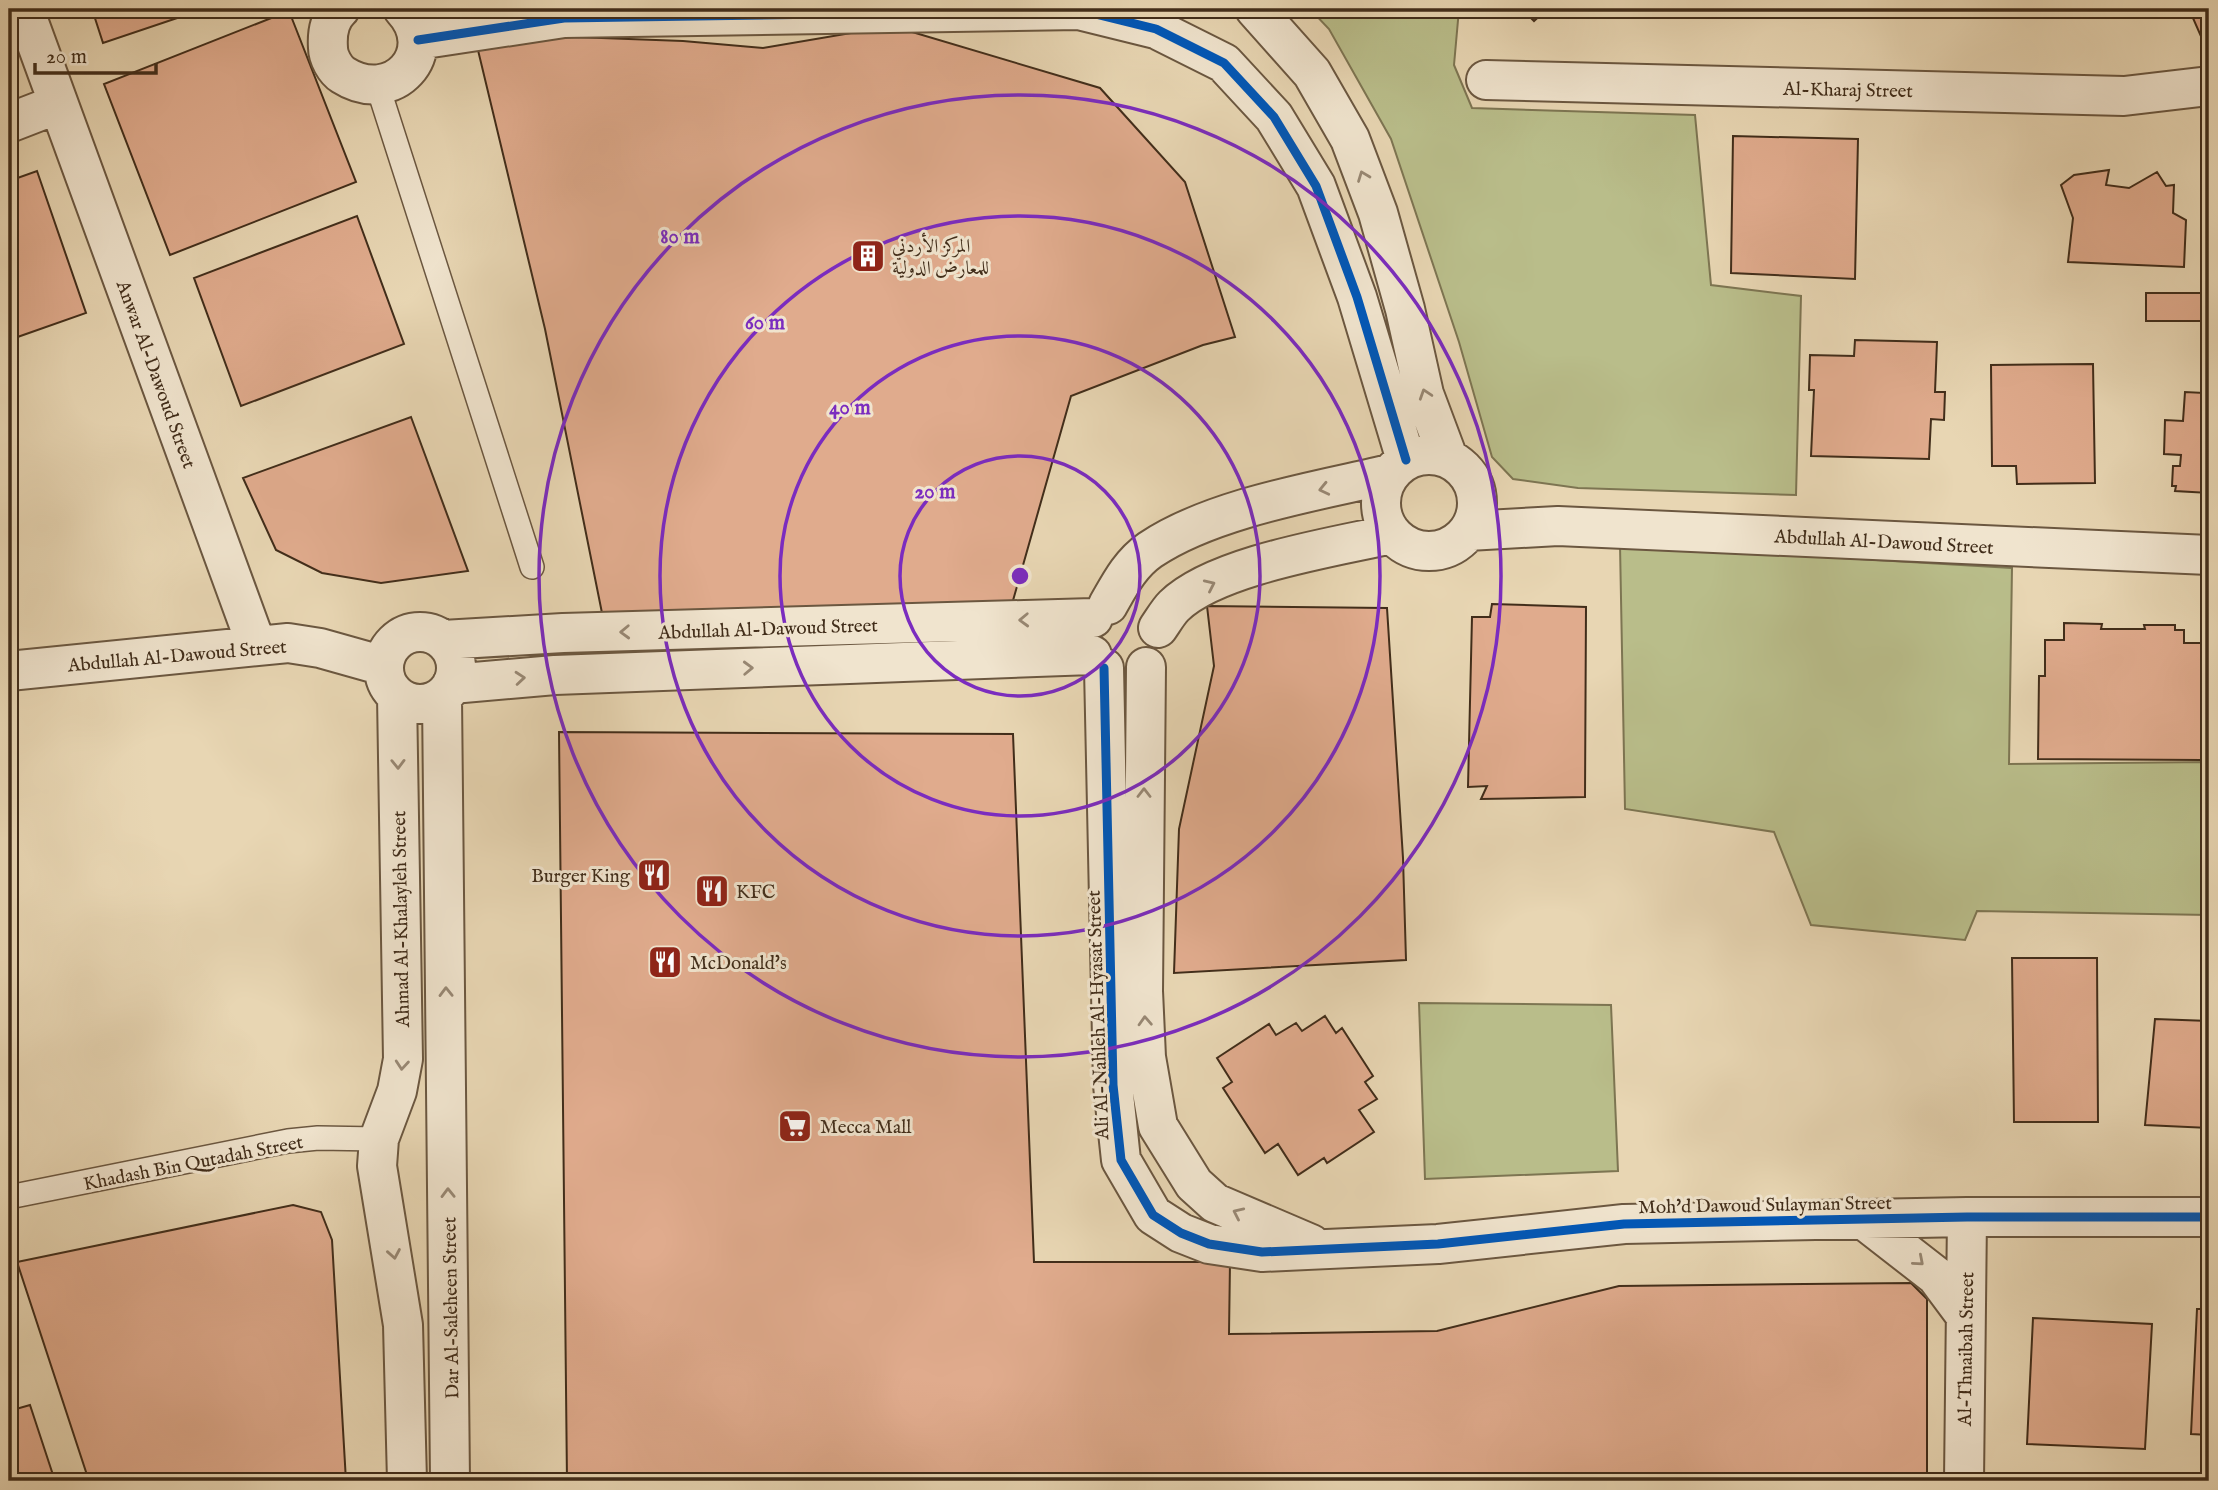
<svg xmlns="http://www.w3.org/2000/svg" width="2218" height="1490" viewBox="0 0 2218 1490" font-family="'IM FELL English',Amiri,serif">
<rect width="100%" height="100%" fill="#e8d6b3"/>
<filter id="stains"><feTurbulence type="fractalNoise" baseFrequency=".00286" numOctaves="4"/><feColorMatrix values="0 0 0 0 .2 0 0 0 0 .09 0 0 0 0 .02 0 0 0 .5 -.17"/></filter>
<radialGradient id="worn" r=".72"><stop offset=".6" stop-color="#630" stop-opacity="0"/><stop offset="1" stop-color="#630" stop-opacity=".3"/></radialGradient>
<path fill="#b9bd8a" stroke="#7d7552" stroke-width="2" d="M1310 9H1459L1454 65 1472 108 1695 115 1711 285 1801 296 1796 495 1578 488 1513 479 1492 457 1459 342 1391 139 1329 29Z
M1620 545 2012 568 2009 764 2209 762V915L1977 911 1965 940 1811 925 1774 832 1625 809Z
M1419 1003 1611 1005 1618 1171 1425 1179Z"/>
<path fill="#e0ab8d" stroke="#412d1a" stroke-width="2" d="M92 9H204L103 43Z
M1522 9H1547L1534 21Z
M1665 9H1772V18L1665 16Z
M2189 9H2209V38L2203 41Z
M289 11 356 182 170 255 104 84Z
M892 26 1100 88 1185 182 1235 337 1203 345 1071 396 1010 611 602 613 545 329 477 46 520 35 683 41 763 48Z
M1733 136 1858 139 1855 279 1731 273Z
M2109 170 2106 185 2129 188 2157 172 2166 186 2174 185 2173 213 2186 220 2184 267 2068 262 2073 218 2061 185 2074 175Z
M37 171 86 313 9 340V181Z
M357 216 404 344 241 406 194 278Z
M2146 293H2209V321H2146Z
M1855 340 1937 342 1935 392H1945L1944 420 1931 419 1929 459 1811 456 1814 390H1809L1810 355 1854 356Z
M2093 364 2095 483 2017 484 2016 466H1992L1991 365Z
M2205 385H2209V493L2175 491 2176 486H2172L2173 466H2180L2181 455 2164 454 2165 420 2183 421 2185 392 2204 393Z
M411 417 468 571 381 583 322 573 276 550 243 478Z
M1492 604 1586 607 1585 797 1481 799 1487 786 1468 787 1472 617H1490Z
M1207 606 1387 608 1403 858 1406 960 1174 973 1179 829 1214 666Z
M2064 623 2102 624 2101 629H2145L2144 625H2175V630H2184V643H2201V683L2206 682V711L2201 710V760L2038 759 2039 676H2045V640H2064Z
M559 732 1013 734 1034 1262H1230L1229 1334 1437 1331 1619 1286 1911 1283 1927 1299V1481H567Z
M2012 958H2097L2098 1122H2014Z
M1325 1016 1336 1033 1342 1028 1373 1076 1365 1082 1377 1099 1359 1110 1374 1132 1327 1163 1324 1158 1298 1175 1278 1144 1265 1153 1223 1088 1232 1082 1217 1058 1269 1024 1276 1035 1296 1023 1302 1031Z
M2155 1019 2209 1021V1128L2145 1125Z
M293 1205 321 1212 332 1240 346 1481H89L17 1262Z
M2197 1309H2209V1435L2191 1434Z
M2033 1318 2152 1324 2145 1449 2027 1444Z
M30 1405 55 1481H9V1411Z"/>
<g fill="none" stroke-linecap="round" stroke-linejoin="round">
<g stroke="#6b5740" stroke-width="26">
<path id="service" d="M378 87 532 567
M9 1197 288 1141 318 1138 379 1139"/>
</g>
<g stroke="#6b5740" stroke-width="42">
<path id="minor" d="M24 9 256 644
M340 9C329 19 327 34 328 48 328 57 335 70 343 75 393 107 443 52 403 9
M1255 9 1312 73 1350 139 1378 213 1405 309 1424 394 1448 458
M418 40 564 18 1079 10 1156 29 1224 63 1274 117 1316 186 1357 297 1406 460
M1486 80 2124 96 2209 86
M9 123 58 104
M1381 503a48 48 0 1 1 96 0a48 48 0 1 1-96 0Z
M1468 531 1558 526 2209 555
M1108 605C1120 584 1130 564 1150 550 1212 508 1317 491 1390 474
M1158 628C1163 621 1168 612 1174 606 1216 565 1335 547 1392 534
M384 668a36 36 0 1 1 72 0a36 36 0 1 1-72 0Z
M443 640 563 633 1093 618
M1146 667 1143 991 1146 1057 1158 1126 1194 1184 1215 1203 1311 1244
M1104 668 1113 1085 1121 1160 1153 1215 1181 1233 1209 1244 1262 1252 1438 1244 1624 1224 1967 1217H2209
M9 671 288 643 320 648 384 666
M452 684 555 675 1092 655
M397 696 403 1059 397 1091 379 1139 377 1166 403 1325 407 1481
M442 697 450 1481
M1864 1220 1936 1276 1965 1315
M1964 1481 1967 1217"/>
</g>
<use href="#service" stroke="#f0e4ce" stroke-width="23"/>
<use href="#minor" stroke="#f0e4ce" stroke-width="38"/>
<g stroke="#f0e4ce" stroke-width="13">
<path id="cycleway" d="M418 40 564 18 1079 10 1156 29 1224 63 1274 117 1316 186 1357 297 1406 460
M1104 668 1113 1085 1121 1160 1153 1215 1181 1233 1209 1244 1262 1252 1438 1244 1624 1224 1967 1217H2209"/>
</g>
<use href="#cycleway" stroke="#0057b8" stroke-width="9"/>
</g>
<defs><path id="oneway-chevron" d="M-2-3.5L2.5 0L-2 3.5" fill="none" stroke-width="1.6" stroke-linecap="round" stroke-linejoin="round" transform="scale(1.75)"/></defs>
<g stroke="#988874">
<use href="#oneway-chevron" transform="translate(1363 176) rotate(-111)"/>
<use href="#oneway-chevron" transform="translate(1425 394) rotate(-108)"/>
<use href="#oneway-chevron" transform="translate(1324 489) rotate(167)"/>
<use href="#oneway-chevron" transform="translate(1210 585) rotate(-25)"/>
<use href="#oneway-chevron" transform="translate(1024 620) rotate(178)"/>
<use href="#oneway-chevron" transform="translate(625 632) rotate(178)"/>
<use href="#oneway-chevron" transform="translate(748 668) rotate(-2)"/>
<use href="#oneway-chevron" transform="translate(520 678) rotate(-5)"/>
<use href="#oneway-chevron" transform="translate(398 764) rotate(89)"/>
<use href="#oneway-chevron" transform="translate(1144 793) rotate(-90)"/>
<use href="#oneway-chevron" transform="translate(446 992) rotate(-91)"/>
<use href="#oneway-chevron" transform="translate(1145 1021) rotate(-93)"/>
<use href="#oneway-chevron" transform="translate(402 1065) rotate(95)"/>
<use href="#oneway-chevron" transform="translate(448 1193) rotate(-91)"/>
<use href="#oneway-chevron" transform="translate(1238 1213) rotate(-155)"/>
<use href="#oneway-chevron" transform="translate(394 1254) rotate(80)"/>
<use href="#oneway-chevron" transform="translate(1919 1261) rotate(41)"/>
</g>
<g fill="none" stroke="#7b2cbf" stroke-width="3.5">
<circle cx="1020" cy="576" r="120"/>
<circle cx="1020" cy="576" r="240"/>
<circle cx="1020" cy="576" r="360"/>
<circle cx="1020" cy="576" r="481"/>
</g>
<defs>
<g id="building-square" transform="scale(1.75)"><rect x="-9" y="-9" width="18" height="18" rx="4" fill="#8f2418" stroke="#f0e4ce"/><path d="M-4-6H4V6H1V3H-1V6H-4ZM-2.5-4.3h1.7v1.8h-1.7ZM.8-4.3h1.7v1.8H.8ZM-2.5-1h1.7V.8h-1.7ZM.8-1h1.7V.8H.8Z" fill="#fff"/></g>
<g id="restaurant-square" transform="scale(1.75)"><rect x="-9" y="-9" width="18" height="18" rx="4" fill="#8f2418" stroke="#f0e4ce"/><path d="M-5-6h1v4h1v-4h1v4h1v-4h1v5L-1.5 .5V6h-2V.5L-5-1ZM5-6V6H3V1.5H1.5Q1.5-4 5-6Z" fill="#fff"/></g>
<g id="supermarket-square" transform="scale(1.75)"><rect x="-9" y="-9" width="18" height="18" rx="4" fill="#8f2418" stroke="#f0e4ce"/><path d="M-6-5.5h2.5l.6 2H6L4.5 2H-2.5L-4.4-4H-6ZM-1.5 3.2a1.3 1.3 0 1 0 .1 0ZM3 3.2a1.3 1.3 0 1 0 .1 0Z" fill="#fff"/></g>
</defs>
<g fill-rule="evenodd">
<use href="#building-square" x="868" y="256"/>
<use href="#restaurant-square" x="654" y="875"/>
<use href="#restaurant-square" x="712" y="891"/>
<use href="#restaurant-square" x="665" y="962"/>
<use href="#supermarket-square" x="795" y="1126"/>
</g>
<g text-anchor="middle" stroke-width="6" stroke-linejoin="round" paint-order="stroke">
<g font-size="19" fill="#412d1a" stroke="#f0e4ce">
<text transform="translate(1848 89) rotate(1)" y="7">Al-Kharaj Street</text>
<text transform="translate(157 374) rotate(70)" y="7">Anwar Al-Dawoud Street</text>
<text transform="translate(1884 541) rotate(3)" y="7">Abdullah Al-Dawoud Street</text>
<text transform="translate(768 628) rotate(-2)" y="7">Abdullah Al-Dawoud Street</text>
<text transform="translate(177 655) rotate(-5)" y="7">Abdullah Al-Dawoud Street</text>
<text transform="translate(400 919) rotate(-91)" y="7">Ahmad Al-Khalayleh Street</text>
<text transform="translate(1097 1015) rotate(-92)" y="7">Ali Al-Nahleh Al-Hyasat Street</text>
<text transform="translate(193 1162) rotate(-11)" y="7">Khadash Bin Qutadah Street</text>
<text transform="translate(1765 1204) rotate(-1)" y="7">Moh'd Dawoud Sulayman Street</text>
<text transform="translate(450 1308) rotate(-91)" y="7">Dar Al-Saleheen Street</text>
<text transform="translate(1965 1349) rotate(-89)" y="7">Al-Thnaibah Street</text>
</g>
<g font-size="19" fill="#412d1a" stroke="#f0e4ce" text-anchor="start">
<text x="892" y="252">المركز الأردني<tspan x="892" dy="22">للمعارض الدولية</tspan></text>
<text x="630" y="882" text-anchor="end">Burger King</text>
<text x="736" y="898">KFC</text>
<text x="690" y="969">McDonald's</text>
<text x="820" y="1133">Mecca Mall</text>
</g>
</g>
<circle cx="1020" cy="576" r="10" fill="#7b2cbf" stroke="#f0e4ce" stroke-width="3.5"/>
<g font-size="21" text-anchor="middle" font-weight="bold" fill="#7b2cbf" stroke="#f0e4ce" stroke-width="6" stroke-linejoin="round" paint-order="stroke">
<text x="680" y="243">80 m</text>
<text x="765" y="329">60 m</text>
<text x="850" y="414">40 m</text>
<text x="935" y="498">20 m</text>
</g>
<rect width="2218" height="1490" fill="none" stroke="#e8d6b3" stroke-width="35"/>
<rect x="10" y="10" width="2197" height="1469" fill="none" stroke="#412d1a" stroke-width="3.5"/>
<rect x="18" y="18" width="2183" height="1455" fill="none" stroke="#412d1a" stroke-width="2"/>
<path d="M35 63v10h121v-10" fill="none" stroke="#412d1a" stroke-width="3.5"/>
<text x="46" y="63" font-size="21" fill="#412d1a" stroke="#f0e4ce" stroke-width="5" paint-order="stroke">20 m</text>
<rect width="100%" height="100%" filter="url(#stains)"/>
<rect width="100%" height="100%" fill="url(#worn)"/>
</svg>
